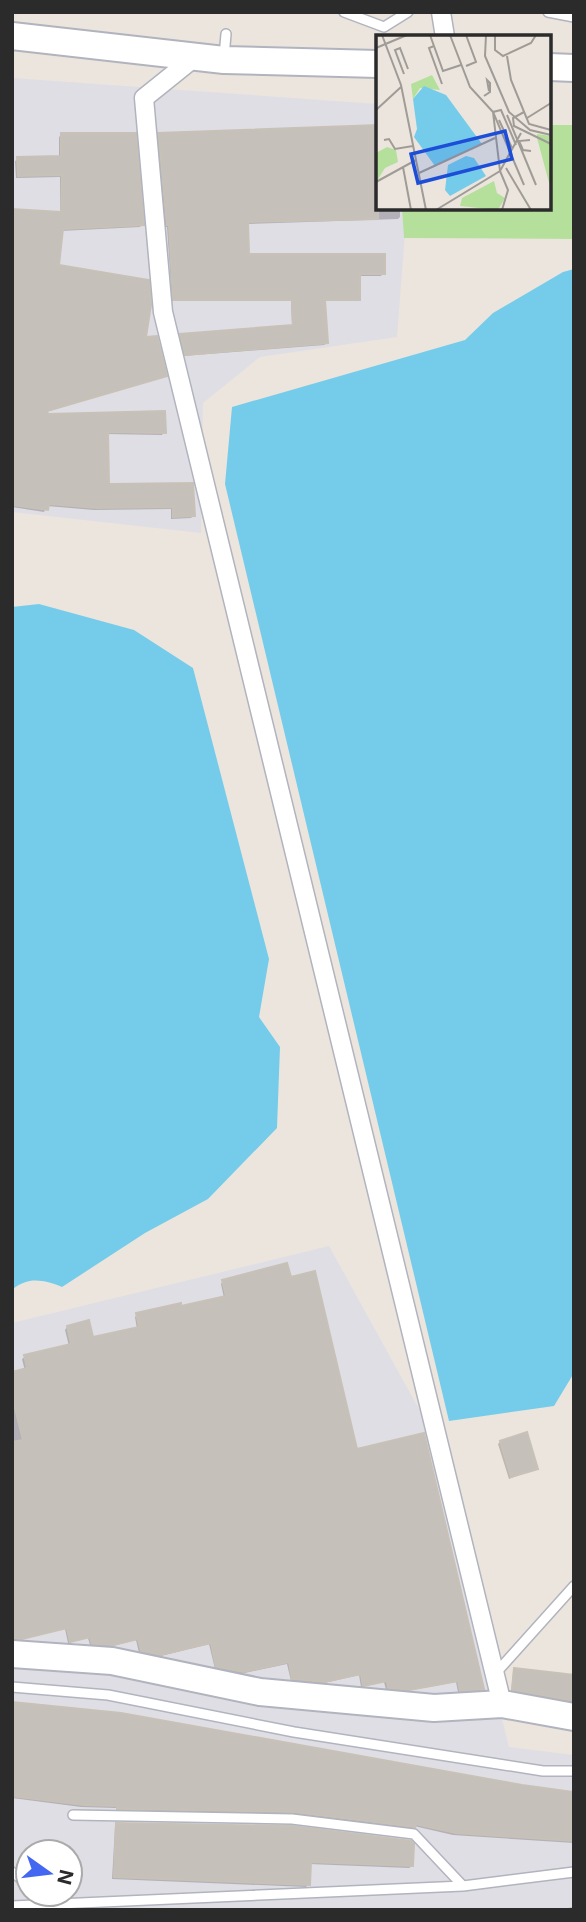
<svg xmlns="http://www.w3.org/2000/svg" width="586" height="1922" viewBox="0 0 586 1922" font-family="Inter,sans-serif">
<rect width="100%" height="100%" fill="#ece5dd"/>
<path fill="#e0dee5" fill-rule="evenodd" d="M12 78 378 104V208H407L397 337 260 357 203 403 201 533 12 512Z
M329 1246 430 1429 509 1747 574 1755V1910H12V1323ZM28 1852H70V1894H28Z"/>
<path fill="#b4e09c" d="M549 125H574V239L404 238 402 208H549Z"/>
<path fill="#75ccea" d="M574 269V1373L554 1406 449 1421 225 484 232 407 465 340 493 313 563 272Z
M39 604 134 630 193 668 269 959 259 1017 280 1047 277 1128 208 1199 145 1233 62 1287C44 1280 28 1276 12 1290V607Z"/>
<path fill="#0003" d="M159 134 378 208H400V217L398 219 247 224V255L383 273 381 276H358V299L356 301H324L327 343 324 345 183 356 179 338 181 335 292 327 291 301H172L167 227H165L157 137Z
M61 135 142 224 140 227 61 231 57 267 144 338 165 375 46 412V416L164 432 162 435 106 434 108 486 191 484 193 516 191 518 171 519V509L94 510 47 506 44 512 12 507V211L60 214V177L16 178 15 161 18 159 59 158V137Z
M223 1281 356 1451 482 1689 480 1691 458 1692 456 1682 406 1691 386 1690 384 1682 361 1687 359 1675 320 1684 291 1681 287 1664 240 1674 215 1669 209 1644 157 1657 139 1653 136 1640 109 1647 90 1645 88 1638 68 1643 65 1629 12 1641V1374L25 1371 22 1359 25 1357 69 1346 65 1330 67 1327 92 1339 137 1329 135 1317 137 1315 180 1308 224 1298 221 1284Z
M500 1442 536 1468 509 1479 498 1444Z
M515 1670 574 1677V1703L511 1692 513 1672Z
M12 1704 574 1794V1843L453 1835 414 1826 411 1829 289 1814 116 1810V1808L81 1807 12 1798Z
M117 1825 412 1866 409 1868 309 1864 308 1885 306 1887 112 1879 115 1827Z
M574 1907V1910H554Z"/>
<path fill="#c5c0b9" stroke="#c7c1b7" stroke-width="2" d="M378 125V219L248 222 249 254H385V274H360V300H325L328 343 185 355 180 334 293 325 292 300H173L169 225H167L158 133Z
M61 133H136L144 225 63 229 59 265 149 280 151 305 146 337 157 336 167 376 47 411 48 414 165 411 166 433 108 432 109 484 193 483 195 516 173 517V507L97 508 49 504 48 510 12 505V209L61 212 62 175 18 176 17 157 61 156Z
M287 1263 291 1277 315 1271 357 1449 424 1433 484 1689 460 1691 458 1681 409 1690 388 1688 387 1681 363 1686 361 1674 324 1682 292 1679 289 1662 243 1672 216 1667 211 1643 160 1655 141 1651 138 1639 113 1645 92 1644 90 1637 70 1642 67 1628 22 1639 12 1638V1442L23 1440 12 1396V1372L27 1368 24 1355 71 1344 67 1326 89 1320 93 1337 139 1327 136 1313 181 1303V1306L226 1296 222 1280Z
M527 1432 538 1469 511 1477 500 1441Z
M514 1668 574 1675V1701L512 1690Z
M12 1702 121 1713 522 1785 574 1792V1841L456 1833 415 1824V1827L293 1812 117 1809V1806L84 1805 12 1796Z
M116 1823 292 1826 411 1841 414 1844 413 1866 311 1862 310 1885 114 1877Z"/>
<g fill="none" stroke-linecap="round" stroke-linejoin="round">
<g stroke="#b1b4be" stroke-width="12">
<path id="lane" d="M344 12 384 27 408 12
M548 12 574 17
M224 57 226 34
M495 1674 574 1586
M12 1687 108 1695 294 1732 543 1771H574
M73 1815 292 1819 414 1834 463 1886
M12 1872 28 1884
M40 1894 55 1906
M12 1906 463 1886 574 1872"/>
</g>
<g stroke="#b1b4be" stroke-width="21">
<path id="street" d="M441 12 445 37
M195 57 144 98 163 312 502 1704"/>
</g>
<g stroke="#b1b4be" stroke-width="30">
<path id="secondary" d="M12 36 224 60 378 64
M549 67 574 68
M12 1654 112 1661 260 1692 434 1708 502 1704 574 1717"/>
</g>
<use href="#lane" stroke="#fff" stroke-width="9"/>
<use href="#street" stroke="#fff" stroke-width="18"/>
<use href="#secondary" stroke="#fff" stroke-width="26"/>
</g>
<g transform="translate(376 35)">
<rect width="175" height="175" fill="#ece5dd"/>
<path d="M56 40 64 55 44 53 37 64 35 49ZM161 99 175 101V155L161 103ZM11 112 20 115 22 127 9 133 1 146 0 118ZM118 146 121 158 129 163 122 175 84 171 86 163Z" fill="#b4e09c"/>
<path d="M48 51 70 60 106 109 59 131 38 102 41 94 37 64ZM90 121 98 123 110 141 74 161 69 155 72 130Z" fill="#75ccea"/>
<path fill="none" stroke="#9f9b96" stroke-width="2" d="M6 0 25 50 50 175M54 0 67 36 85 30M110 0 109 21 133 77 154 95 175 100M119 0V15L127 21 155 8 160 0M58 11 53 13 66 49M0 13 31 0M131 21 135 45 153 89 175 95M90 31 100 27 90 0M28 39 19 15 24 13 32 34M108 61 114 57V48L111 45 113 56M0 75 25 52M148 77 137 83 138 91 175 109M131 80 160 150M151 83 175 68M123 85 136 113M8 105 13 104 19 114 37 111M154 105 143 106 147 115 155 116M140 110 125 75 117 77 148 150M27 132 35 175M130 133 155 175M43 138 119 103M0 147 40 125M60 175 124 136 117 77 94 52 74 0M126 175 132 155 124 136 145 98"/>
<path fill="#1d4ed8" fill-opacity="0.15" stroke="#1d4ed8" stroke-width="3.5" d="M129 96 136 124 42 148 35 119Z"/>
<rect width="175" height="175" fill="none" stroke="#2b2b2b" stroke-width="3.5"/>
</g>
<rect width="586" height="1922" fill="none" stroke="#2b2b2b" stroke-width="28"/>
<g transform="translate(49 1873) rotate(104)"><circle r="33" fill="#ffffff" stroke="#aaaaaa" stroke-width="2"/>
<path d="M0-5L12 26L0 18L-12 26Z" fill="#4467f2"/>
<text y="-10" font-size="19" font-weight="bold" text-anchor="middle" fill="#2b2b2b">N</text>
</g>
</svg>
